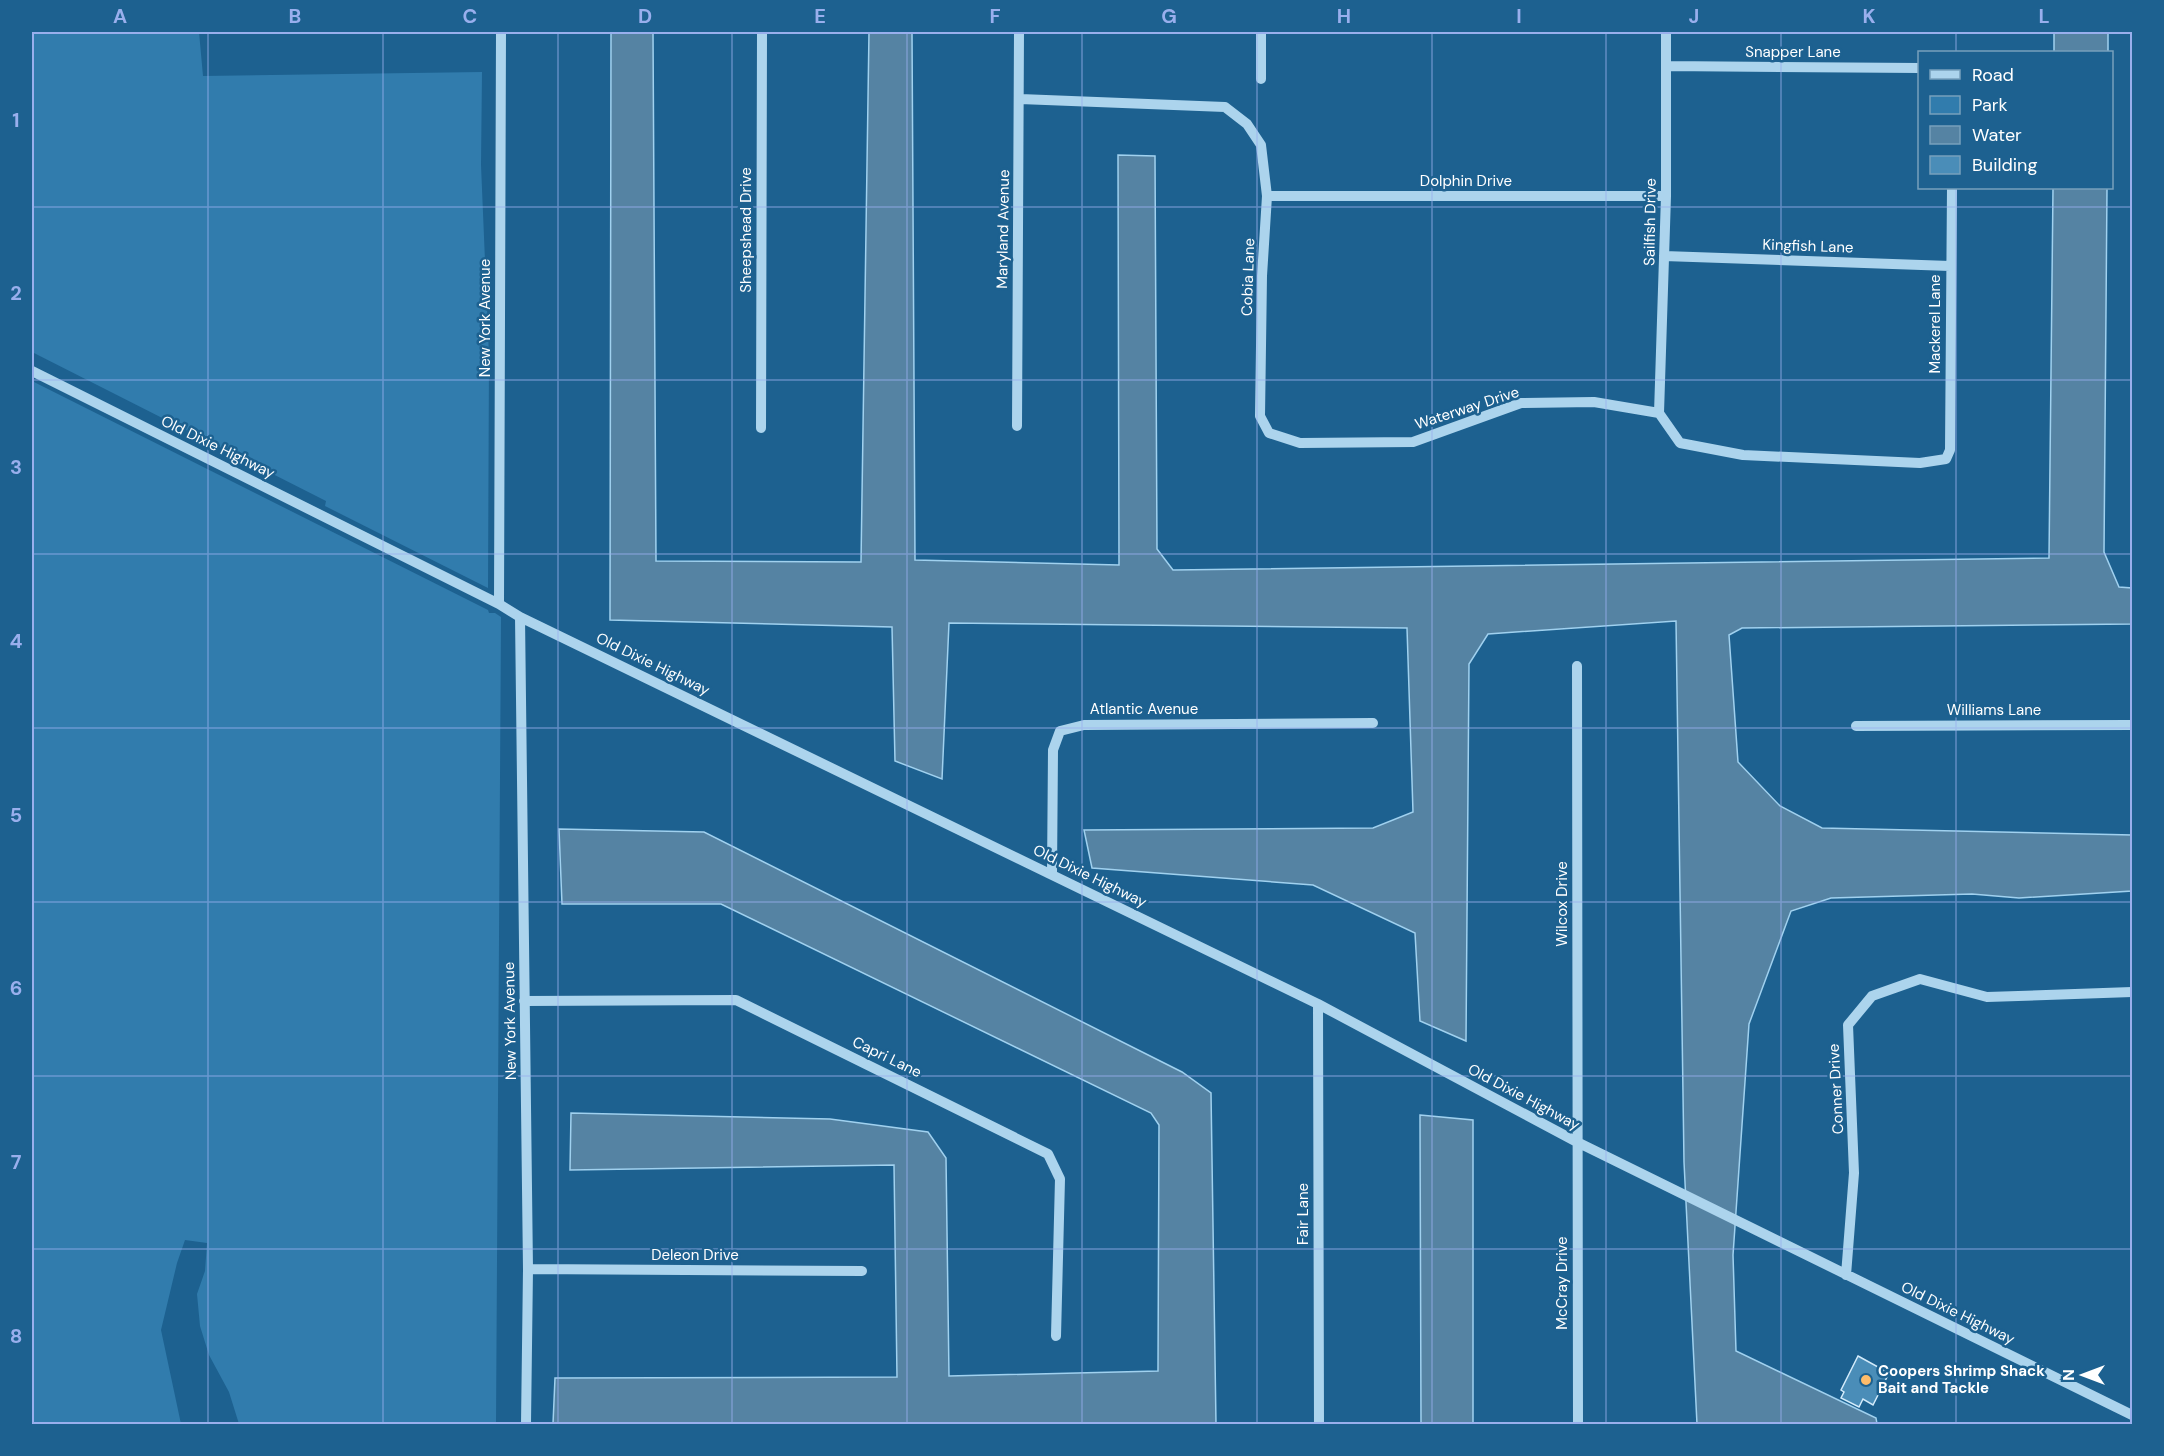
<svg xmlns="http://www.w3.org/2000/svg" width="2164" height="1456" viewBox="0 0 2164 1456" font-family="'DM Sans',sans-serif">
<rect width="100%" height="100%" fill="#1d6190"/>
<path fill="#317cad" d="M32 32H199L203 76 482 72 481 165 489 356 488 588 325 506 326 501 32 352Z
M32 381 488 610 489 613H495L501 617 496 1424H239L229 1392 209 1355 200 1326 197 1294 205 1271 207 1243 185 1240 177 1263 161 1330 181 1424H32Z"/>
<path fill="#5583a3" stroke="#a0d1ef" stroke-width="1.5" d="M611 32H653L656 561 861 562 869 32H912L915 560 1119 565 1118 155 1155 156 1157 549 1173 570 2049 558 2053 188H2107L2104 552 2119 587 2132 588V624L1742 628 1729 635 1738 762 1780 806 1822 828 2132 835V891L2019 898 1972 894 1831 898 1791 911 1749 1024 1733 1255 1736 1351 1876 1418 1877 1424H1697L1684 1162 1676 621 1488 634 1469 664 1466 1041 1420 1021 1415 933 1313 885 1092 868 1084 830 1373 828 1413 812 1407 628 949 623 942 779 895 761 892 627 610 620Z
M2054 32H2108V52H2054Z
M559 829 704 832 1182 1072 1211 1093 1216 1424H553L555 1378 897 1377 894 1165 570 1170 571 1113 830 1119 928 1132 946 1158 949 1376 1158 1371 1159 1125 1151 1113 721 904H562Z
M1420 1115 1473 1120V1424H1421Z"/>
<path fill="#4a8db8" stroke="#d2eafa" stroke-width="1.5" d="M1858 1356 1889 1373 1873 1405 1863 1399 1859 1407 1841 1398 1844 1392 1841 1390Z"/>
<g fill="none" stroke-linecap="round" stroke-linejoin="round">
<path stroke="#acd4ed" stroke-width="10" d="M1666 66 1920 68
M1261 79V32
M1020 99 1225 107 1247 124 1261 145 1267 196 1262 276 1260 416 1269 433 1300 443 1413 442 1521 403 1594 402 1659 413 1680 443 1743 455 1920 463 1946 459 1950 450 1952 188
M1267 196H1666
M1664 256 1950 266
M32 371 499 604 520 617 1318 1004 1577 1142 2132 1415
M1659 413 1666 196V32
M1017 426 1019 32
M761 428 762 32
M499 604 501 32
M520 617 528 1269 526 1424
M1577 666 1578 1424
M1856 726 2132 725
M1052 874 1053 750 1060 731 1084 725 1373 723
M524 1001 736 1000 1048 1154 1060 1179 1056 1336
M1318 1004 1319 1424
M528 1269 862 1271
M1846 1275 1854 1173 1848 1025 1872 996 1920 979 1987 997 2132 992"/>
</g>
<path fill="none" stroke="#99afed" stroke-width="1.5" stroke-opacity="0.55" d="M208 32V1424M383 32V1424M558 32V1424M732 32V1424M907 32V1424M1082 32V1424M1257 32V1424M1432 32V1424M1606 32V1424M1781 32V1424M1956 32V52M1956 188V1424M32 207H2132M32 380H2132M32 554H2132M32 728H2132M32 902H2132M32 1076H2132M32 1249H2132"/>
<circle fill="#fdbc6b" stroke="#1d6190" stroke-width="2" cx="1866" cy="1380" r="6"/>
<g text-anchor="middle" stroke-width="5" stroke-linejoin="round" paint-order="stroke">
<g font-size="15" fill="#fff" stroke="#1d6190">
<text x="1793" y="57">Snapper Lane</text>
<text x="1466" y="186">Dolphin Drive</text>
<text transform="translate(1650 222) rotate(-89)" y="5">Sailfish Drive</text>
<text transform="translate(1003 229) rotate(-89)" y="5">Maryland Avenue</text>
<text transform="translate(746 230) rotate(-90)" y="5">Sheepshead Drive</text>
<text transform="translate(1808 246) rotate(2)" y="5">Kingfish Lane</text>
<text transform="translate(1248 277) rotate(-88)" y="5">Cobia Lane</text>
<text transform="translate(485 318) rotate(-90)" y="5">New York Avenue</text>
<text transform="translate(1935 324) rotate(-90)" y="5">Mackerel Lane</text>
<text transform="translate(1467 408) rotate(-18)" y="5">Waterway Drive</text>
<text transform="translate(218 447) rotate(26)" y="5">Old Dixie Highway</text>
<text transform="translate(653 664) rotate(26)" y="5">Old Dixie Highway</text>
<text x="1144" y="714">Atlantic Avenue</text>
<text x="1994" y="715">Williams Lane</text>
<text transform="translate(1090 876) rotate(26)" y="5">Old Dixie Highway</text>
<text transform="translate(1562 904) rotate(-90)" y="5">Wilcox Drive</text>
<text transform="translate(510 1021) rotate(-91)" y="5">New York Avenue</text>
<text transform="translate(887 1057) rotate(26)" y="5">Capri Lane</text>
<text transform="translate(1836 1089) rotate(-93)" y="5">Conner Drive</text>
<text transform="translate(1524 1097) rotate(28)" y="5">Old Dixie Highway</text>
<text transform="translate(1303 1214) rotate(-90)" y="5">Fair Lane</text>
<text x="695" y="1260">Deleon Drive</text>
<text transform="translate(1562 1283) rotate(-90)" y="5">McCray Drive</text>
<text transform="translate(1958 1313) rotate(26)" y="5">Old Dixie Highway</text>
</g>
<g font-size="15" font-weight="bold" fill="#fff" stroke="#1d6190" text-anchor="start">
<text x="1878" y="1376">Coopers Shrimp Shack<tspan x="1878" dy="17">Bait and Tackle</tspan></text>
</g>
</g>
<rect width="2164" height="1456" fill="none" stroke="#1d6190" stroke-width="66"/>
<rect x="1918" y="51" width="195" height="138" fill="#1d6190" stroke="#77a0bc" stroke-width="1.5"/>
<rect x="1930" y="70" width="30" height="9" fill="#acd4ed" stroke="#77a0bc" stroke-width="1.5"/>
<text x="1972" y="81" font-size="18" fill="#ffffff">Road</text>
<rect x="1930" y="96" width="30" height="18" fill="#317cad" stroke="#77a0bc" stroke-width="1.5"/>
<text x="1972" y="111" font-size="18" fill="#ffffff">Park</text>
<rect x="1930" y="126" width="30" height="18" fill="#5583a3" stroke="#77a0bc" stroke-width="1.5"/>
<text x="1972" y="141" font-size="18" fill="#ffffff">Water</text>
<rect x="1930" y="156" width="30" height="18" fill="#4a8db8" stroke="#77a0bc" stroke-width="1.5"/>
<text x="1972" y="171" font-size="18" fill="#ffffff">Building</text>
<g transform="translate(2083 1375) rotate(270)" stroke="#1d6190" stroke-width="4.5" paint-order="stroke">
<path d="M0-4.5L10 22L0 15L-10 22Z" fill="#ffffff"/>
<text y="-9" font-size="16" font-weight="bold" text-anchor="middle" fill="#ffffff">N</text>
</g>
<rect x="33" y="33" width="2098" height="1390" fill="none" stroke="#99afed" stroke-width="2"/>
<g font-size="20" text-anchor="middle" font-weight="bold" fill="#99afed">
<text x="120" y="23">A</text>
<text x="295" y="23">B</text>
<text x="470" y="23">C</text>
<text x="645" y="23">D</text>
<text x="820" y="23">E</text>
<text x="995" y="23">F</text>
<text x="1169" y="23">G</text>
<text x="1344" y="23">H</text>
<text x="1519" y="23">I</text>
<text x="1694" y="23">J</text>
<text x="1869" y="23">K</text>
<text x="2044" y="23">L</text>
<text x="16" y="127">1</text>
<text x="16" y="300">2</text>
<text x="16" y="474">3</text>
<text x="16" y="648">4</text>
<text x="16" y="822">5</text>
<text x="16" y="995">6</text>
<text x="16" y="1169">7</text>
<text x="16" y="1343">8</text>
</g>
</svg>
